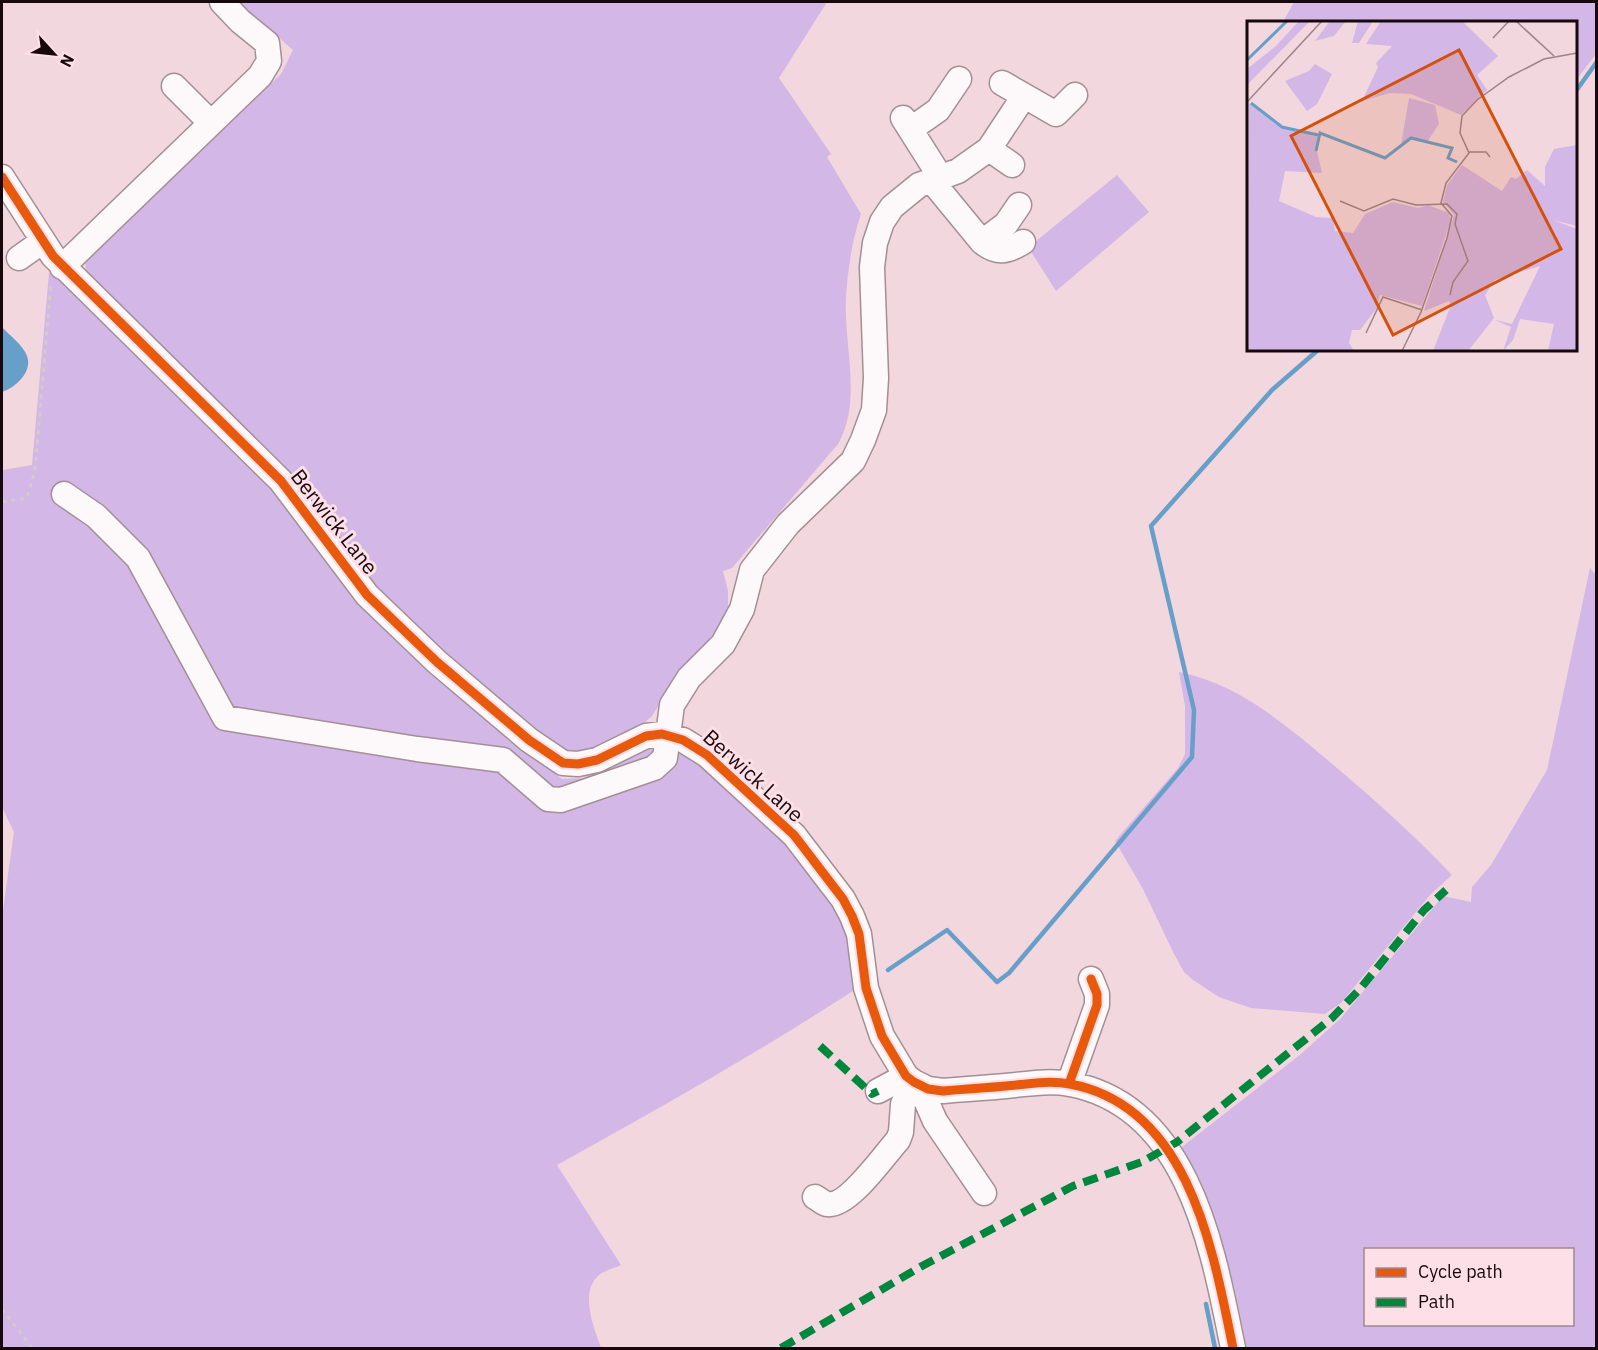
<svg xmlns="http://www.w3.org/2000/svg" width="1598" height="1350" viewBox="0 0 1598 1350" font-family="'IBM Plex Sans',sans-serif">
<rect width="100%" height="100%" fill="#f2d7de"/>
<path fill="#d3b7e6" fill-rule="evenodd" d="M238 2H827L779 78 831 154 827 157 861 214C852 240 848 269 846 296 843 343 863 400 838 444L732 568 723 571 728 591V607L720 627 708 648 674 681 652 716 633 733 595 752 569 755 544 746 373 590 87 281 85 259 122 222 281 74 293 50Z
M1294 2H1596V54L1576 80V22H1283Z
M1117 175 1149 212 1056 291 1030 250 1035 242Z
M49 273H56L123 342 224 438 522 745 562 779 583 778 650 745 687 750 774 830 824 886 849 927 856 989C759 1052 658 1109 557 1165L621 1265C615 1268 605 1270 599 1275 579 1292 594 1328 601 1348H2V917L14 832 2 807V469L3 470 32 465Z
M1590 568 1596 575V1348H1246C1238 1297 1225 1243 1204 1195 1198 1179 1187 1165 1178 1150L1301 1054 1341 1018 1443 896 1471 902 1472 887 1491 865 1547 770ZM1366 1250H1572V1324H1366Z
M1179 672C1239 684 1286 725 1331 763 1373 798 1414 835 1452 875L1430 895 1341 1003 1325 1014 1251 1008 1219 997 1193 980 1184 972 1173 952 1143 889 1115 841 1178 768 1185 754V706Z"/>
<path fill="#679fc8" d="M2 327C9 335 24 346 27 356 33 372 15 388 2 392Z"/>
<g fill="none" stroke-linecap="round" stroke-linejoin="round">
<path stroke="#679fc8" stroke-width="4.5" d="M1576 91 1596 63
M888 970 947 930 997 982 1009 973 1192 757 1194 710 1151 526 1272 390 1318 350
M1206 1304 1215 1348"/>
<g stroke="#a38f95" stroke-width="27">
<path id="minor" d="M1002 83 1056 114 1075 95
M174 86 211 123
M903 118 941 178
M911 129 938 110 959 79
M989 149 1012 165
M2 177 53 256 281 481 367 595 437 662 529 740 563 763 578 764 597 760 646 736 662 734 683 740 707 755 794 835 843 899 852 916 859 934 866 988 882 1036 906 1076 914 1082 928 1089 943 1091C964 1089 985 1088 1006 1086 1027 1084 1049 1080 1070 1084 1189 1106 1213 1250 1233 1348
M931 180 982 242C997 254 1007 252 1023 242
M982 242 1006 224 1019 205
M19 258 43 241
M62 267 260 76 269 61 267 43 240 21 222 2
M64 494 96 516 138 558 225 718 417 749 503 760 548 799 561 800 654 768 665 758 672 705 689 678 723 644 742 609 752 570 788 524 853 461 863 440 874 410 876 378 872 267 875 243 882 222 892 207 919 185 958 171 989 149 1024 96
M1069 1084 1097 1005V994L1091 979
M928 1089 925 1098 935 1121 984 1193
M878 1091 906 1076
M815 1197C819 1199 824 1204 827 1204 848 1208 885 1154 898 1140L901 1132 903 1104 914 1082"/>
</g>
<path stroke="#d3cbcd" stroke-width="3" stroke-dasharray="4.5 4.5" stroke-linecap="butt" d="M2 502 27 498 35 470 51 282
M2 1309 32 1348"/>
<use href="#minor" stroke="#fdf9fa" stroke-width="24"/>
<path stroke="#00873e" stroke-width="8" stroke-dasharray="15 8" stroke-linecap="butt" d="M820 1046 872 1094 878 1091
M781 1348 922 1266 1073 1186 1142 1162 1177 1142 1332 1018 1360 989 1424 910 1446 890"/>
<g stroke="#fddfe7" stroke-width="13">
<path id="cycleway" d="M2 177 53 256 281 481 367 595 437 662 529 740 563 763 578 764 597 760 646 736 662 734 683 740 707 755 794 835 843 899 852 916 859 934 866 988 882 1036 906 1076 914 1082 928 1089 943 1091C964 1089 985 1088 1006 1086 1027 1084 1049 1080 1070 1084 1189 1106 1213 1250 1233 1348
M1069 1084 1097 1005V994L1091 979"/>
</g>
<use href="#cycleway" stroke="#e8590c" stroke-width="9"/>
</g>
<g text-anchor="middle" stroke-width="6" stroke-linejoin="round" paint-order="stroke">
<g font-size="21" fill="#17080d" stroke="#fddfe7">
<text transform="translate(334 522) rotate(52)" y="7">Berwick Lane</text>
<text transform="translate(753 776) rotate(42)" y="7">Berwick Lane</text>
</g>
</g>
<g transform="translate(1247 21)">
<rect width="330" height="330" fill="#f2d7de"/>
<path d="M52 0H63L0 64V48L29 25ZM83 0H99L87 15 68 20ZM111 0H126L112 22H105ZM134 0H215L251 35 230 54 240 69 214 94 164 73 143 72 115 80 131 46 129 42 145 25 119 23ZM68 43 85 53 70 83 60 90 38 60 62 50ZM162 77 188 84 192 103 180 121 164 118 154 124ZM2 82 30 104 71 116 69 126 75 152 38 150 32 180 69 196 86 197 88 210 106 212 118 193 146 181 171 187 181 184 202 192 204 199 175 285 133 274 130 287 113 309H105L102 322 107 330H0ZM330 124V205L306 199 330 208V330H301L307 303 273 298 266 319 256 330 264 306 248 299 265 303 293 245 248 259 238 274 247 297 221 330H186L204 284 202 280 177 290 207 194 196 181 200 164 215 144 255 170 264 156 269 158 280 149 298 165V146L307 128Z" fill="#d3b7e6"/>
<path fill="none" stroke="#679fc8" stroke-width="3" d="M0 39 40 0M4 82 35 106 71 114M69 130 73 112 138 137 164 117 205 127 201 137 210 141"/>
<path fill="none" stroke="#9a848a" stroke-width="1.5" d="M269 0 307 35M246 17 262 0M0 81 75 0M222 131H239L243 136M93 180 117 190 146 178 169 184 200 183 210 193 208 203 221 240 206 261 203 274M119 312 136 276 175 289M155 330 174 291 200 217 205 195 194 182 199 162 222 132 213 112 215 95 230 79 262 56 297 38 330 32"/>
<path fill="#d3510c" fill-opacity="0.15" stroke="#d3510c" stroke-width="3" d="M212 29 314 228 146 314 44 115Z"/>
<rect width="330" height="330" fill="none" stroke="#17080d" stroke-width="3"/>
</g>
<rect width="1598" height="1350" fill="none" stroke="#17080d" stroke-width="6"/>
<rect x="1364" y="1248" width="210" height="78" fill="#fddfe7" stroke="#a18990" stroke-width="1.5"/>
<rect x="1376" y="1268" width="30" height="9" fill="#e8590c" stroke="#a18990" stroke-width="1.5"/>
<text x="1418" y="1278" font-size="18" fill="#17080d">Cycle path</text>
<rect x="1376" y="1298" width="30" height="9" fill="#00873e" stroke="#a18990" stroke-width="1.5"/>
<text x="1418" y="1308" font-size="18" fill="#17080d">Path</text>
<g transform="translate(54 54) rotate(117)" stroke="#fddfe7" stroke-width="4.5" paint-order="stroke">
<path d="M0-4.5L10 22L0 15L-10 22Z" fill="#17080d"/>
<text y="-9" font-size="16" font-weight="bold" text-anchor="middle" fill="#17080d">N</text>
</g>
</svg>
